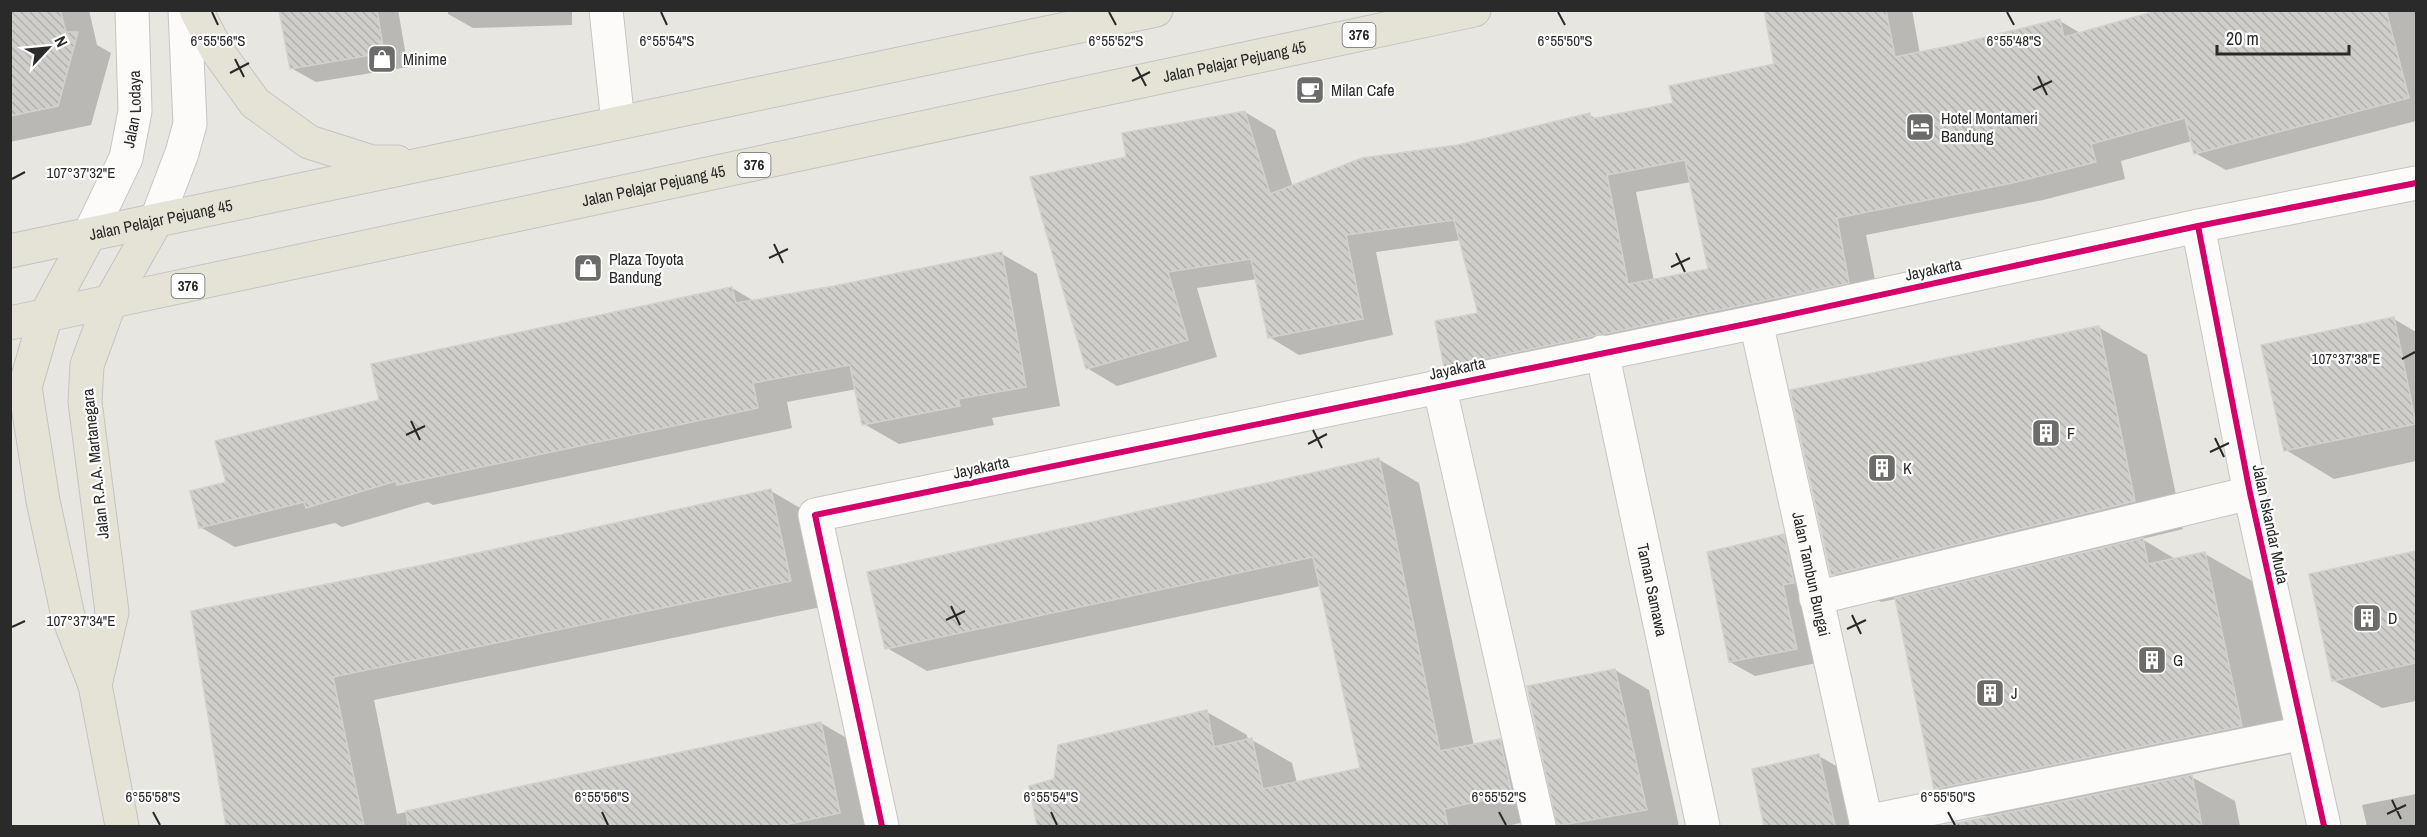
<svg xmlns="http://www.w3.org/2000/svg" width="2427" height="837" viewBox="0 0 2427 837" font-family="'Archivo Narrow',sans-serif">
<defs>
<pattern id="building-back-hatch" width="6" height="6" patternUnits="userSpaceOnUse" patternTransform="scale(1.5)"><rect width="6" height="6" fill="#cfceca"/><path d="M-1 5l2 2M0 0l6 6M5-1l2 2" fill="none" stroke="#b2b1ae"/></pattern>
</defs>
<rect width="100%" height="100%" fill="#e8e6e1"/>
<path fill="#0003" fill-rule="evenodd" d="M10 10H89L97 45 111 53 91 125 10 142Z
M281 10H398L408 67 316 82 291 68Z
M448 10H572V25L473 28 448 14Z
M1782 10H1912L1920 54 2060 21 2082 34 2159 10H2416V121L2226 170 2195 153 2192 141 2121 161 2125 179 2043 200 1866 235 1879 299 1476 383 1446 366 1480 314 1461 240 1376 252 1393 335 1299 355 1269 337 1257 279 1197 288 1217 357 1117 386 1087 368 1128 158 1245 112 1275 130 1293 187 1589 115 1597 119 1674 104 1776 65ZM1691 182 1710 270 1654 281 1636 192Z
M1002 254 1037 274 1060 406 992 418 994 425 899 444 864 424 857 389 787 402 792 428 433 505 428 502 342 527 335 523 235 547 200 527 228 484 380 402 732 288 754 301Z
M2394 319 2416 332V461L2334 479 2286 450Z
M2098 327 2147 355 2183 529 2142 539 2177 560 2205 554 2254 582 2290 754 2188 775 2235 801 2240 826H1945L1988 818 1936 788 1896 599 1881 602 1832 574Z
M1378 459 1419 483 1474 746 1500 740 1540 763 1552 816 1507 826H1039L1031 787 1056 780 1207 712 1247 735 1248 741 1252 740 1292 763 1297 783 1362 769 1321 586 927 671 887 648Z
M771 491 812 515 831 605 374 700 397 814 821 723 862 747 879 826H228L192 612 414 569Z
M1783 536 1808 550 1821 662 1755 676 1730 662Z
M2416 553V701L2382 708 2333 680 2310 575Z
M1615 670 1649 690 1679 826H1559L1529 687Z
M1819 756 1862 781 1872 826H1766L1754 770Z
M2416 794V826H2367L2362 805Z"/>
<path fill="url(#building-back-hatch)" stroke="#d3d1cd" stroke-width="1.5" fill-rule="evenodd" d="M10 10H60L66 32H78L58 106 10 116Z
M279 10H377L384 53 290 69Z
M1764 10H1886L1895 57 1958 44 2060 19 2064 37 2159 10H2386L2409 98 2194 154 2185 118 2091 144 2096 162 2012 183 1837 218 1849 283 1444 367 1435 321 1478 313 1454 220 1346 235 1363 319 1268 338 1251 259 1168 272 1188 340 1086 369 1030 177 1126 157 1122 133 1245 111 1270 194 1362 158 1458 145 1590 113 1591 119 1673 103 1669 86 1774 64ZM1685 160 1708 269 1628 284 1607 175Z
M1002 252 1026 387 958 399 960 406 862 425 850 365 753 383 758 408 397 485 396 481 306 508 304 502 199 528 190 491 226 482 215 441 379 400 371 364 732 287 736 303 834 286Z
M2394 317 2416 424 2284 451 2261 345Z
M2099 326 2135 501 1831 575 1790 390Z
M1379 458 1440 751 1500 739 1512 794 1444 809 1448 826H1037L1029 786 1054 779 1058 745 1207 710 1214 747 1252 738 1263 789 1360 768 1313 557 885 649 867 572Z
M771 489 791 581 333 677 364 826H226L191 611 413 567Z
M1784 534 1794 583 1783 585 1797 649 1729 662 1707 552Z
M2143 538 2148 564 2205 552 2242 726 1934 789 1895 598Z
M2416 551V663L2332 681 2309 574Z
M1615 669 1647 810 1557 826 1527 686Z
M821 722 840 813 780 826H408L406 811Z
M1819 754 1835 826H1764L1752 769Z
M2192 775 2202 826H1942Z"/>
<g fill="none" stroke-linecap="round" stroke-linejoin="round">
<g stroke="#c6c5c5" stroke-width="35">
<g id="minor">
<path d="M606 10 618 123"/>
<path d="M156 221 182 153 190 124 185 10"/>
<path d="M2198 226 2250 493 2324 826"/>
<path id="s1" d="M89 235 126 158 135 111 132 10"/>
<path id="s2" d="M1756 322 1867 826"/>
<path id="s3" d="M1602 352 1703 826"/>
<path d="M1439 385 1539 826"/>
<path d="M1816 598 2250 493"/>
<path d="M1866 822 2303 733"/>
<path d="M882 826 815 515 1756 322 2198 226 2416 183"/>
</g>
</g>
<g stroke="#c4c4c2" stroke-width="35">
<g id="major">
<path d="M196 10 216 49 255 103 309 142 372 162H397"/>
<path d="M89 235 46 315 25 387 43 501 68 616 95 685 122 826"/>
<path id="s4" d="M10 251 1156 10"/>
<path id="s5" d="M10 323 1474 10"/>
<path d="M95 685 112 612 85 402 87 365 110 302 156 221"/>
</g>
</g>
<use href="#minor" stroke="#fcfbfa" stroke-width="33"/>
<use href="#major" stroke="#e5e3d5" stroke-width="33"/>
<g stroke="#fff" stroke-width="10">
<path id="cycleway" d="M2198 226 2250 493 2324 826
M882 826 815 515 1756 322 2198 226 2416 183"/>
</g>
<use href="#cycleway" stroke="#d6006c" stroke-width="6"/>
</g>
<path fill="none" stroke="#2a2a2a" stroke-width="2" d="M212 12 218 25M661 12 667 25M1109 12 1116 25M1558 12 1565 25M2007 12 2014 25M235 59 244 77M1136 67 1146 86M230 73 249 63M2038 76 2047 95M1132 81 1150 72M2033 90 2052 81M12 179 25 172M774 244 783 263M1676 253 1685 272M769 258 788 249M1671 267 1690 258M2402 359 2415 352M411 421 420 440M1313 430 1322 448M406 435 425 426M2215 438 2224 457M1308 444 1327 434M2210 452 2229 443M951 606 960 625M1852 615 1861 634M946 620 965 611M12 627 25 621M1847 629 1866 620M2392 800 2401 819M153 812 160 825M602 812 608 825M1051 812 1057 825M1499 812 1506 825M1948 812 1955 825M2387 814 2406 805"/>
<defs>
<g id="shop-square" transform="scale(1.5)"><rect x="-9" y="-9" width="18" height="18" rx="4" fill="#6c6c6a" stroke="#fff"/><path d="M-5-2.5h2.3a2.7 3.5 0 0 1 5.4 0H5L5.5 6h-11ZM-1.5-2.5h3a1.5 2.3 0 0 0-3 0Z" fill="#fff"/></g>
<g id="cafe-square" transform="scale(1.5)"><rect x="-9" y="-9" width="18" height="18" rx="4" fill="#6c6c6a" stroke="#fff"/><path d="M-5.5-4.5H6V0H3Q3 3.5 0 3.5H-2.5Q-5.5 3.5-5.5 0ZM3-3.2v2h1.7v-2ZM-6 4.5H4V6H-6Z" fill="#fff"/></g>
<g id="hotel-square" transform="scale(1.5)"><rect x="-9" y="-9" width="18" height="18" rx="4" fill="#6c6c6a" stroke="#fff"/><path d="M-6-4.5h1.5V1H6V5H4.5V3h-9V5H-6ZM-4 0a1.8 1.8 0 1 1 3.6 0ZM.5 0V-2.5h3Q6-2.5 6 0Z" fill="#fff"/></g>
<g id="building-square" transform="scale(1.5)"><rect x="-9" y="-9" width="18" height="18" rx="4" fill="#6c6c6a" stroke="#fff"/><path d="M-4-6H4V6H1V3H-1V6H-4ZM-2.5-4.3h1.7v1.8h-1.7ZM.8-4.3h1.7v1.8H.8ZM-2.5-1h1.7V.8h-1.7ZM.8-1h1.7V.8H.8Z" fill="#fff"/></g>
</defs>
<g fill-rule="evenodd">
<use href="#shop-square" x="382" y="59"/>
<use href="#cafe-square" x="1310" y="90"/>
<use href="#hotel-square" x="1920" y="127"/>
<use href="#shop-square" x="588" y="268"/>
<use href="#building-square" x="2046" y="433"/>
<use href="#building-square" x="1882" y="468"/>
<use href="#building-square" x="2367" y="618"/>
<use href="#building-square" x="2152" y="660"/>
<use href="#building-square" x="1990" y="693"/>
</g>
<g text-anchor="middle" stroke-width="4.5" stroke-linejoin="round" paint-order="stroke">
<g fill="#fff" stroke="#6a6a6a" stroke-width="1.5">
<rect x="1342.5" y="23" width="33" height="24" rx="4.5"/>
<rect x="737.5" y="153" width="33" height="24" rx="4.5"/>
<rect x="171.5" y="274" width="33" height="24" rx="4.5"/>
</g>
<g font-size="15" font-weight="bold" fill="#2a2a2a">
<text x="1359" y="40">376</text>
<text x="754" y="170">376</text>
<text x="188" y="291">376</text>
</g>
<g font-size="16" fill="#2a2a2a" stroke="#fff" text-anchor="start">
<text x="403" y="65">Minime</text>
<text x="1331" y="96">Milan Cafe</text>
<text x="1941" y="124">Hotel Montameri<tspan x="1941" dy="18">Bandung</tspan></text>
<text x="609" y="265">Plaza Toyota<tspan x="609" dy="18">Bandung</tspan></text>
<text x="2067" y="439">F</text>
<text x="1903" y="474">K</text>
<text x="2388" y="624">D</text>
<text x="2173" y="666">G</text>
<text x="2011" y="699">J</text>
</g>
<g font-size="16" fill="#2a2a2a" stroke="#fff">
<text dy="6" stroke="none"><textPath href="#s5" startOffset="1252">Jalan Pelajar Pejuang 45</textPath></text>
<text dy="6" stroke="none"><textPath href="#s1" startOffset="135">Jalan Lodaya</textPath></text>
<text dy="6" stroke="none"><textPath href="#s5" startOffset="658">Jalan Pelajar Pejuang 45</textPath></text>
<text dy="6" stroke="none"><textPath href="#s4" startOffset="154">Jalan Pelajar Pejuang 45</textPath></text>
<text transform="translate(1933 269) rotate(-12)" y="6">Jayakarta</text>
<text transform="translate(1457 368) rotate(-12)" y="6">Jayakarta</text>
<text transform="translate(95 464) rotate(-96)" y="6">Jalan R.A.A. Martanegara</text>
<text transform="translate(981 467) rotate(-12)" y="6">Jayakarta</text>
<text transform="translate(2271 524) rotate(78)" y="6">Jalan Iskandar Muda</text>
<text dy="6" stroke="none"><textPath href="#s2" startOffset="258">Jalan Tambun Bungai</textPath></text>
<text dy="6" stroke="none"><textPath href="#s3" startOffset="243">Taman Samawa</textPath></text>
</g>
</g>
<g font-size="15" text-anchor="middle" fill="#2a2a2a" stroke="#fff" stroke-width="4.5" stroke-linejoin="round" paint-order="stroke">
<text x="218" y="46">6°55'56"S</text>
<text x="667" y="46">6°55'54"S</text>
<text x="1116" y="46">6°55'52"S</text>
<text x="1565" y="46">6°55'50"S</text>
<text x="2014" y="46">6°55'48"S</text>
<text x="81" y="178">107°37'32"E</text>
<text x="2346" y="364">107°37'38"E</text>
<text x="81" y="626">107°37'34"E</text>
<text x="153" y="802">6°55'58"S</text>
<text x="602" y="802">6°55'56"S</text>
<text x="1051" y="802">6°55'54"S</text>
<text x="1499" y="802">6°55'52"S</text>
<text x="1948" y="802">6°55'50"S</text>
</g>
<rect width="2427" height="837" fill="none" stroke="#2a2a2a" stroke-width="24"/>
<g transform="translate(48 48) rotate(64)" stroke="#ffffff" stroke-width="4.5" paint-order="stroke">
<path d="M0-4.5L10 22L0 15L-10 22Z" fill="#2a2a2a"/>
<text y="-9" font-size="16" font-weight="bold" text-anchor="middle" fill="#2a2a2a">N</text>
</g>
<path d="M2217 45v9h132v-9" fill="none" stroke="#2a2a2a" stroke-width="3"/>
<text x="2226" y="45" font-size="18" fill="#2a2a2a" stroke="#ffffff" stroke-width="4.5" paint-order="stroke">20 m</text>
</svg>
